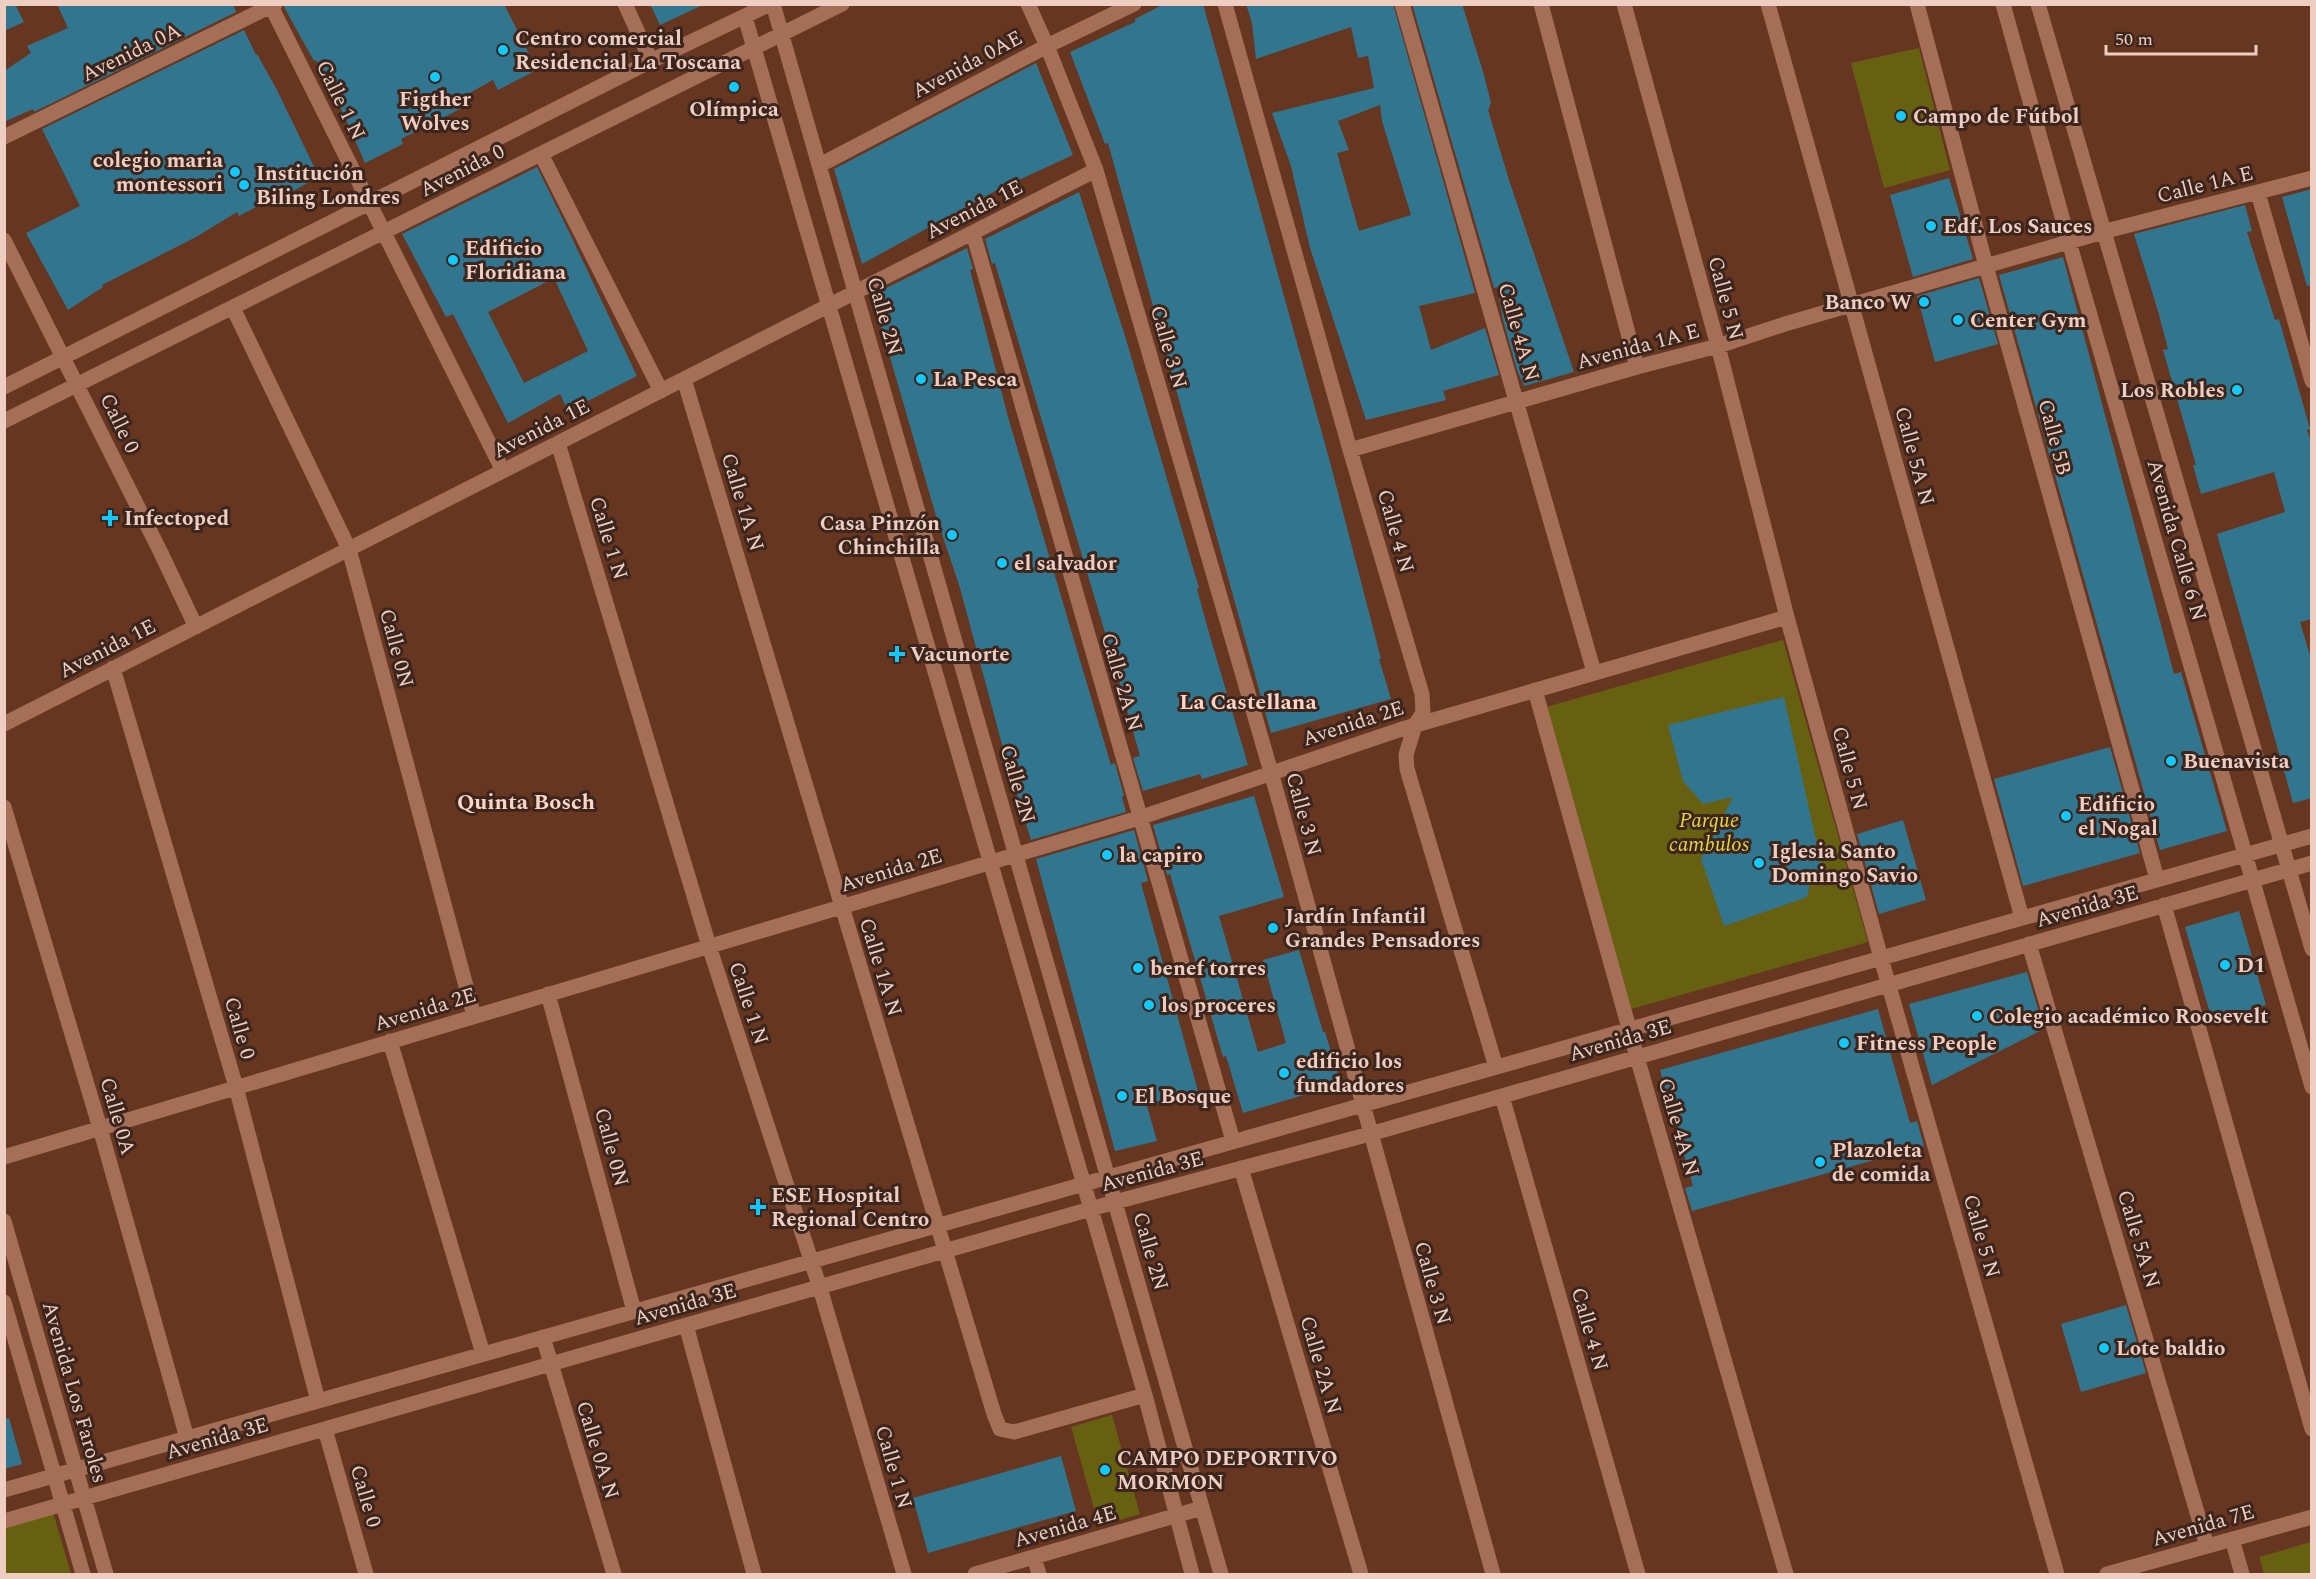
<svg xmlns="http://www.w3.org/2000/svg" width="2316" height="1579" viewBox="0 0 2316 1579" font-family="Spectral,serif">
<rect width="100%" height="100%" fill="#673621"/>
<path fill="#686011" d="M1919 48 1950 170 1884 188 1851 63Z
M1783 640 1868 942 1631 1009 1546 707Z
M1112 1415 1140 1514 1099 1526 1071 1427Z
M53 1512 71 1574H5V1526Z
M2311 1542V1574H2264L2259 1557Z"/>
<path fill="#31768e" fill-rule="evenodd" d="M4 4H15L24 22 4 31Z
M57 4H233L236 12 34 112 33 109 4 122V71L31 53 27 46 68 28Z
M285 4H504L537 70 498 90 493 80 464 96 468 105 401 139 403 144 365 163 344 115 316 60 314 61 284 7Z
M650 4H705L660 25Z
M1164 4H1203L1330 462 1381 659H1379L1391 699 1271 733 1108 143 1105 144 1070 52 1135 22V19Z
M1246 4H1393L1475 293 1419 306 1431 350 1485 328 1499 375 1443 391 1446 400 1366 420 1310 248 1291 166 1272 113 1374 88 1368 56 1358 58 1351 27 1256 59 1252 23ZM1380 105 1382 121 1411 215 1359 231 1337 153 1349 150 1338 121Z
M1412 4H1462L1484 75 1491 103 1488 110 1509 180 1574 372 1524 386 1517 370 1503 320 1497 287 1494 288Z
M244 30 256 55 257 54 277 90 319 177 272 202 271 199 239 216 237 212 196 237 102 285 103 287 68 310 26 233 80 206 42 129Z
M1036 63 1073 155 997 190 862 264 834 169Z
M537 167 572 238 637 376 568 411 560 394 508 423 453 314 446 317 402 234ZM554 278 588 351 524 383 488 312Z
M1949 178 1973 259 1913 277 1890 195Z
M2312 189V285L2307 286 2282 197Z
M1079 192 1125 336 1199 588 1197 589 1209 633 1248 765 1202 779 1200 774 1143 791 1133 758 1140 756 1114 663 995 263 992 264 985 239Z
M2245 205 2252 231 2247 232 2275 320 2279 319 2310 429 2307 430 2312 445V619L2300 622 2312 662V798L2293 803 2217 534 2285 512 2274 472 2201 494 2193 465H2196L2163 350 2168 349 2158 311 2134 234Z
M967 248 973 269 970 270 1008 417 1111 765 1115 763 1124 796 1122 797 1126 812 1031 840 1003 748 960 588 936 516 872 295Z
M2063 257 2174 674 2181 672 2227 831 2160 850 1999 275Z
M1979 278 1998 344 1935 362 1917 296Z
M1784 697 1825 880 1810 884 1807 897 1724 926 1701 859 1733 797 1703 804 1683 781 1668 725Z
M2110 747 2140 853 2023 886 1994 779Z
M1254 796 1284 897 1219 916 1258 1052 1286 1043 1263 960 1299 950 1323 1032H1325L1341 1084 1243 1113 1226 1056 1223 1057 1170 874 1167 875 1153 825Z
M1903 820 1926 900 1879 914 1857 834Z
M1134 830 1148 881 1141 883 1198 1091 1147 1106 1157 1141 1115 1151 1036 859Z
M2239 911 2266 1005 2212 1020 2185 927Z
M2027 972 2044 1029 1932 1085 1909 1004Z
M1878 1009 1910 1123 1917 1121 1924 1146 1692 1211 1685 1188 1693 1186 1660 1070Z
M2126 1305 2146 1373 2081 1392 2061 1324Z
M9 1418 22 1464 4 1469V1419Z
M1061 1456 1076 1511 928 1553 913 1498Z"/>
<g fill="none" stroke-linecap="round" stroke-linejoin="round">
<path stroke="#a46e57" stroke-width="15" d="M270 4 503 471
M625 4 651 61
M773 4 1221 1574
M1028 4 1047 46 1096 170 1271 772 1493 1574
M1225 4 1350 450 1422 694 1423 713 1415 725 1406 755 1407 769 1496 1067
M1402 4 1594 672
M1541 4 1637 367
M1624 4 1718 346 1787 617 1881 958 2057 1574
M1768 4 2022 918
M1917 4 1986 266 2157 879
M2003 4 2069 242 2312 1087
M2038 4 2312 949
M745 17 1145 1395 1192 1574
M4 137 275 4
M541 154 661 391
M820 165 1047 46 1134 4
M2258 193 2312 381
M973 233 1233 1141
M4 240 160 551 196 627
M233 308 349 549 474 1016
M684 379 994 1414 1000 1429 1014 1432 1145 1395
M4 387 651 61 770 4
M4 421 842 4
M558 443 709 946 820 1288 904 1574
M1350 450 1637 367 1718 346 1785 324 2110 230 2312 178
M113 668 236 1087 318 1401
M1535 690 1637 1057 1786 1574
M4 724 1096 170
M4 807 100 1128 187 1438
M2164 905 2312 1429
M2029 944 2207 1546
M548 994 634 1311
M390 1041 483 1354
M1502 1096 1638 1574
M4 1157 1139 818 1399 730 1787 617
M1241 1168 1361 1574
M4 1221 106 1574
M4 1302 83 1574
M686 1325 754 1574
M543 1337 614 1574
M325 1429 366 1574
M4 1490 2312 836
M4 1521 1115 1202 1370 1134 2312 863
M2232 1539 2242 1574
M1034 1557 1039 1574
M975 1574 1202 1508
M2107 1574 2312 1517"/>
</g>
<g fill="#11cafb" stroke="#3c251c" stroke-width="2">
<circle cx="503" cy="50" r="6"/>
<circle cx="435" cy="77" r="6"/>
<circle cx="734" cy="87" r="6"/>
<circle cx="1901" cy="116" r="6"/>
<circle cx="235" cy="172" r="6"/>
<circle cx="244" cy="185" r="6"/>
<circle cx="1931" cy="226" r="6"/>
<circle cx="453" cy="260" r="6"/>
<circle cx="1924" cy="302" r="6"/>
<circle cx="1958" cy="320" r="6"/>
<circle cx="921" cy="379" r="6"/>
<circle cx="2237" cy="390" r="6"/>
<path d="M107 509h6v6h6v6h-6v6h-6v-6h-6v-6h6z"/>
<circle cx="952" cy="535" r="6"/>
<circle cx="1002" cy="563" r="6"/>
<path d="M894 645h6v6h6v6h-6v6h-6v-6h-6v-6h6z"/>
<circle cx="2171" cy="761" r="6"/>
<circle cx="2066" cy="816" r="6"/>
<circle cx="1107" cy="855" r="6"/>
<circle cx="1759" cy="863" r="6"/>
<circle cx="1273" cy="928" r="6"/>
<circle cx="2225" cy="965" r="6"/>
<circle cx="1138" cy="968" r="6"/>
<circle cx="1149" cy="1005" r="6"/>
<circle cx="1977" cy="1016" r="6"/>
<circle cx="1844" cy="1043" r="6"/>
<circle cx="1284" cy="1073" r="6"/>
<circle cx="1122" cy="1096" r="6"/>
<circle cx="1820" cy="1162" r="6"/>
<path d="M755 1198h6v6h6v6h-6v6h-6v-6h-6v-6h6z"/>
<circle cx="2104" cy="1348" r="6"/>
<circle cx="1105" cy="1470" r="6"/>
</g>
<g text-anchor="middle" stroke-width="6" stroke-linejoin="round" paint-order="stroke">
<g font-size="21" font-weight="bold" fill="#edcec1" stroke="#3c251c" text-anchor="start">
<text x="515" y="45">Centro comercial<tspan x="515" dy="24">Residencial La Toscana</tspan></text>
<text x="435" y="106" text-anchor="middle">Figther<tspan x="435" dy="24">Wolves</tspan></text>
<text x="734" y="116" text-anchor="middle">Olímpica</text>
<text x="1913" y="123">Campo de Fútbol</text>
<text x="223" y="167" text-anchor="end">colegio maria<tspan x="223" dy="24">montessori</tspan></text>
<text x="256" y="180">Institución<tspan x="256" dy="24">Biling Londres</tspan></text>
<text x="1943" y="233">Edf. Los Sauces</text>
<text x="465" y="255">Edificio<tspan x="465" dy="24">Floridiana</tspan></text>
<text x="1912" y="309" text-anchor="end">Banco W</text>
<text x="1970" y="327">Center Gym</text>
<text x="933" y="386">La Pesca</text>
<text x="2225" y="397" text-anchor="end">Los Robles</text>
<text x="124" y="525">Infectoped</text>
<text x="940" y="530" text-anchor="end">Casa Pinzón<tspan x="940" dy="24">Chinchilla</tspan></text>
<text x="1014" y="570">el salvador</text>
<text x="910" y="661">Vacunorte</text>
<text x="2183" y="768">Buenavista</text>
<text x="2078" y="811">Edificio<tspan x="2078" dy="24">el Nogal</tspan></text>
<text x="1771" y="858">Iglesia Santo<tspan x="1771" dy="24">Domingo Savio</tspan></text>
<text x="1119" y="862">la capiro</text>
<text x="1285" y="923">Jardín Infantil<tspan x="1285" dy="24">Grandes Pensadores</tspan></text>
<text x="2237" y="972">D1</text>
<text x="1150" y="975">benef torres</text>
<text x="1161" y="1012">los proceres</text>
<text x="1989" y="1023">Colegio académico Roosevelt</text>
<text x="1856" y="1050">Fitness People</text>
<text x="1296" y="1068">edificio los<tspan x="1296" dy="24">fundadores</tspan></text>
<text x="1134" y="1103">El Bosque</text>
<text x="1832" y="1157">Plazoleta<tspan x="1832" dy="24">de comida</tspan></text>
<text x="771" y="1202">ESE Hospital<tspan x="771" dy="24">Regional Centro</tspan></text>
<text x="2116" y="1355">Lote baldio</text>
<text x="1117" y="1465">CAMPO DEPORTIVO<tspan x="1117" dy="24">MORMON</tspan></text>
</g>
<g font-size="21" fill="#edcec1" stroke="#3c251c">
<text transform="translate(131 52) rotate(-26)" y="7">Avenida 0A</text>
<text transform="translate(967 64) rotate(-28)" y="7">Avenida 0AE</text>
<text transform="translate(341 100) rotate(64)" y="7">Calle 1 N</text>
<text transform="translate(462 170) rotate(-27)" y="7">Avenida 0</text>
<text transform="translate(2205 184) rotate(-14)" y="7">Calle 1A E</text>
<text transform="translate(974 209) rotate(-27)" y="7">Avenida 1E</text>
<text transform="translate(1726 298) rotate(75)" y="7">Calle 5 N</text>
<text transform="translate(885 316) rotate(74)" y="7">Calle 2N</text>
<text transform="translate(1519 332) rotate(74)" y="7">Calle 4A N</text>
<text transform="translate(1638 346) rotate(-15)" y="7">Avenida 1A E</text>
<text transform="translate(1169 347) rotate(74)" y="7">Calle 3 N</text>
<text transform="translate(120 423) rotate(64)" y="7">Calle 0</text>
<text transform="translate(541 428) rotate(-27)" y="7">Avenida 1E</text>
<text transform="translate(2055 437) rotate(75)" y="7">Calle 5B</text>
<text transform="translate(1915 456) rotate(75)" y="7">Calle 5A N</text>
<text transform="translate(743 502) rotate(73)" y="7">Calle 1A N</text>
<text transform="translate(1396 531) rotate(74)" y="7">Calle 4 N</text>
<text transform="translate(609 538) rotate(73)" y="7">Calle 1 N</text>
<text transform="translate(2177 540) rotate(74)" y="7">Avenida Calle 6 N</text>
<text transform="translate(107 648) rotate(-27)" y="7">Avenida 1E</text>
<text transform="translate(397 648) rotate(75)" y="7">Calle 0N</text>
<text transform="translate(1122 682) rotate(74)" y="7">Calle 2A N</text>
<text transform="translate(1353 723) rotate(-18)" y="7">Avenida 2E</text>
<text transform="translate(1850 768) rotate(75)" y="7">Calle 5 N</text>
<text transform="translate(1018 784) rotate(74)" y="7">Calle 2N</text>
<text transform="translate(1304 814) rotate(75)" y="7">Calle 3 N</text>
<text transform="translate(891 870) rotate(-17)" y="7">Avenida 2E</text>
<text transform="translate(2087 906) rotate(-16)" y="7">Avenida 3E</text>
<text transform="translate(881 967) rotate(73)" y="7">Calle 1A N</text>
<text transform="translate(749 1003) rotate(72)" y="7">Calle 1 N</text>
<text transform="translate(425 1009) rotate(-17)" y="7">Avenida 2E</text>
<text transform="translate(240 1028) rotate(74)" y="7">Calle 0</text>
<text transform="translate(1620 1040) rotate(-16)" y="7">Avenida 3E</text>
<text transform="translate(118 1116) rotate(74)" y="7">Calle 0A</text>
<text transform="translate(1679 1127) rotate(74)" y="7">Calle 4A N</text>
<text transform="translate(612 1147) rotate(75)" y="7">Calle 0N</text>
<text transform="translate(1152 1171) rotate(-15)" y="7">Avenida 3E</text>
<text transform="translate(1982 1236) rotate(74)" y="7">Calle 5 N</text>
<text transform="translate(2139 1239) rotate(73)" y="7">Calle 5A N</text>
<text transform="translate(1151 1251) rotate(74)" y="7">Calle 2N</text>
<text transform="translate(1433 1283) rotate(74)" y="7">Calle 3 N</text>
<text transform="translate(685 1304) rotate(-16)" y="7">Avenida 3E</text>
<text transform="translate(1590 1329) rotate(74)" y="7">Calle 4 N</text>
<text transform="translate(1321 1365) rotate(74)" y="7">Calle 2A N</text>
<text transform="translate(75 1392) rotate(74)" y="7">Avenida Los Faroles</text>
<text transform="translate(217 1438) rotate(-16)" y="7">Avenida 3E</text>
<text transform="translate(598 1450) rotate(73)" y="7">Calle 0A N</text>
<text transform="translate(894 1467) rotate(74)" y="7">Calle 1 N</text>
<text transform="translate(366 1496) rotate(74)" y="7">Calle 0</text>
<text transform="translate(2203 1525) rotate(-16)" y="7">Avenida 7E</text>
<text transform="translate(1065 1526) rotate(-16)" y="7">Avenida 4E</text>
</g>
<g font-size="21" font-style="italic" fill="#e6d740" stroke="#3c251c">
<text x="1709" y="827">Parque<tspan x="1709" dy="24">cambulos</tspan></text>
</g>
<g font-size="22" font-weight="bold" fill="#fbd6c7" stroke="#3c251c">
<text x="1248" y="709">La Castellana</text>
<text x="526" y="809">Quinta Bosch</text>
</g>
</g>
<rect width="2316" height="1579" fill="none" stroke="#edcec1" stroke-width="12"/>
<path d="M2106 45v9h150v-9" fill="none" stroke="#edcec1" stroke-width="3"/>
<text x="2115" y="45" font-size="18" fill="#edcec1" stroke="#3c251c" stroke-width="4.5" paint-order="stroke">50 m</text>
</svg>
